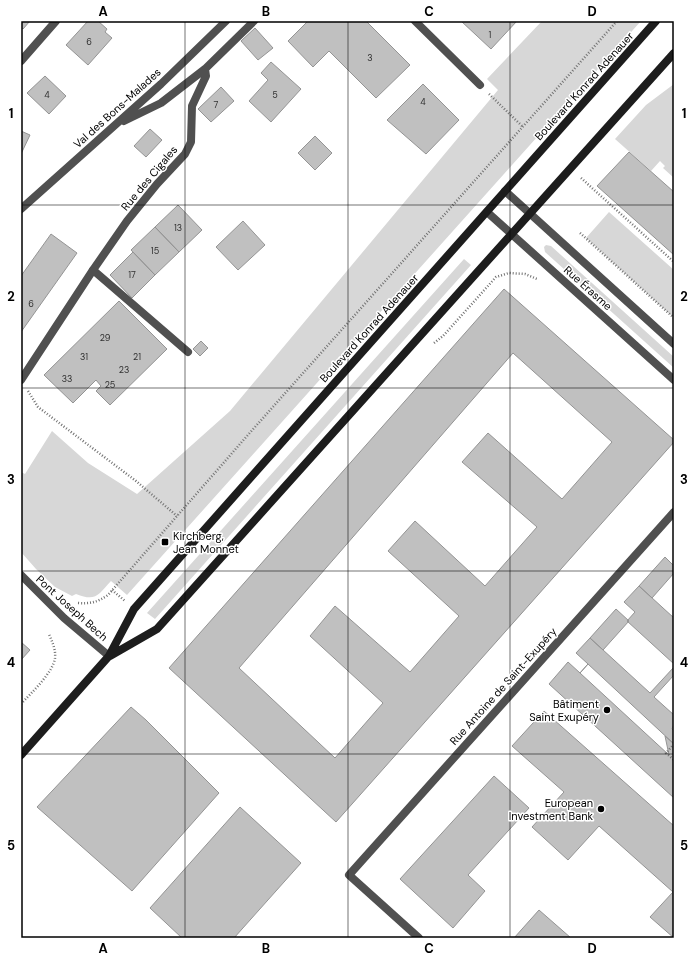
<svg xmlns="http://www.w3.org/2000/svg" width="695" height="959" viewBox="0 0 695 959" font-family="'DM Sans',sans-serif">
<rect width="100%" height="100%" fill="#fff"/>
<path fill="#d7d7d7" d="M542 21H641L127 595 111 581C98 595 96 602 76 594L72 596 55 587 36 569 21 552V472L25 474 52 431 88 463 137 494 230 411 498 90 487 79Z
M674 84V178L663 168 665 166 660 161 651 171 615 139 646 105Z
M609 212 674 270V318L586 238Z
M546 245 551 246 674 357V368L545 252 544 247Z
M464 259 471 265 155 619 147 613Z"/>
<path fill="#c0c0c0" stroke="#949494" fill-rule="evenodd" d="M21 21H30L23 29 21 28Z
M88 21H98L107 29 105 32 112 38 88 65 66 45Z
M308 21H366L410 65 376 98 329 51 313 67 288 41Z
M461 21H517L491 49Z
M255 28 273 48 258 60 241 41Z
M271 62 301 89 271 122 249 101 268 80 261 73Z
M45 76 66 96 49 114 27 93Z
M423 84 459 120 426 154 387 120Z
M221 87 234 101 211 122 198 109Z
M150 129 162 140 146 157 134 146Z
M21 131 30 135 21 154Z
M315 136 332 153 315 170 298 153Z
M629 152 674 192V255L597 186Z
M178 205 202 230 179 252 155 227Z
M243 221 265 245 238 270 216 247Z
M155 227 179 252 155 275 131 250Z
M51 234 77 253 21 332V276Z
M133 252 155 275 132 298 110 275Z
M504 289 674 440V442L336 822 169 668ZM513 353 612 442 562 499 488 433 462 462 537 527 485 586 415 521 388 551 459 616 410 672 335 606 310 636 383 703 335 758 239 668Z
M119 301 167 349 110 405 96 391 101 386 96 380 73 403 44 375Z
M201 341 208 348 200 356 193 349Z
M665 557 674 566V573L652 598 639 586Z
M639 586 674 618V664L627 621 635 612 624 602Z
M616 609 629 621 603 650 590 638Z
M590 638 650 693 674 667V675L654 697 674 715V724L672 729 674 731V744L665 736 669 755 580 673 588 664 576 653Z
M21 642 30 650 21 660Z
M568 662 580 673 588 664 674 744V798L549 684Z
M131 707 146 720 219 793 132 891 37 807Z
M544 711 674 826V938L650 917 673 892 599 826 568 860 532 827 564 792 512 746Z
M494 776 529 808 468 875 485 891 453 928 400 879Z
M240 807 301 863 234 938H182L150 908Z
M539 910 571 938H514Z"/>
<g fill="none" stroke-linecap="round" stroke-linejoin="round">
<path stroke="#727272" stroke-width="2.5" stroke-dasharray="1 2" stroke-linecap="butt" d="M489 94 522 126
M581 178 674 262
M580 233 674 318
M434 343 443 336 496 277 509 273 525 274 537 279
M28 391 38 407 136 481 177 516
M112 590 125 601
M78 603C90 604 98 602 108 595L247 436 617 21
M21 704C31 693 53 673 55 658 56 649 52 642 49 634
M674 744 666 753 674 760"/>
<path stroke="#505050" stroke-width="8" d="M93 270 188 352"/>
<path stroke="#505050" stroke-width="8" d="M415 21 480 85
M21 61 56 21
M124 121 161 103 205 69 254 21
M21 209 161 84 226 21
M21 380 93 270 127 221 157 184 185 154 191 142 192 106 206 76 205 69
M419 938 349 875 674 512"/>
<path stroke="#505050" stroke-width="8" d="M505 191 674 344
M487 212 674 380
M21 575 64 618 109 656"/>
<path stroke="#1d1d1d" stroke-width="8" d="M110 656 157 629 674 53
M21 755 109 656 134 609 656 21"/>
</g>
<path fill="none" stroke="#000" stroke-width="1" stroke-opacity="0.55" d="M185 21V938M348 21V938M510 21V938M21 205H674M21 388H674M21 571H674M21 754H674"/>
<g fill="#000" stroke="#fff" stroke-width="1.5">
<rect x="161" y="538" width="8" height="8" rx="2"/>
<circle cx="607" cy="710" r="4"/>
<circle cx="601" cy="809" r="4"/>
</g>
<g text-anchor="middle" stroke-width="3" stroke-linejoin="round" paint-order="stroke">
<g font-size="9" fill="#303030">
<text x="490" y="38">1</text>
<text x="89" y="45">6</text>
<text x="370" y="61">3</text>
<text x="47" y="98">4</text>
<text x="275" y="98">5</text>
<text x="423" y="105">4</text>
<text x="216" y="108">7</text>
<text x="178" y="231">13</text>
<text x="155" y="254">15</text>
<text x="132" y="278">17</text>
<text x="31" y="307">6</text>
<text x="105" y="341">29</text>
<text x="84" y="360">31</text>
<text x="137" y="360">21</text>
<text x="124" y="373">23</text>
<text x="67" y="382">33</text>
<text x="110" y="388">25</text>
</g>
<g font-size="11" fill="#000" stroke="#fff">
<text transform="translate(584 86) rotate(-48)" y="4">Boulevard Konrad Adenauer</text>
<text transform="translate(117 108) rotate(-42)" y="4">Val des Bons-Malades</text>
<text transform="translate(149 178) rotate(-50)" y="4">Rue des Cigales</text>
<text transform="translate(588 288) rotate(42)" y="4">Rue Érasme</text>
<text transform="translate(369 328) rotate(-48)" y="4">Boulevard Konrad Adenauer</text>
<text transform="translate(72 608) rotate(42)" y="4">Pont Joseph Bech</text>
<text transform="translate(503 686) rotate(-48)" y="4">Rue Antoine de Saint-Exupéry</text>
</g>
<g font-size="11" fill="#000" stroke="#fff" text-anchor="end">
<text x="173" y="540" text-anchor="start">Kirchberg,<tspan x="173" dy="13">Jean Monnet</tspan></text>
<text x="599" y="708">Bâtiment<tspan x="599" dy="13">Saint Exupéry</tspan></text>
<text x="593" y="807">European<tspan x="593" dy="13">Investment Bank</tspan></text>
</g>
</g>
<rect width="695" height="959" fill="none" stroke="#ffffff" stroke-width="44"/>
<rect x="22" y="22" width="651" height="915" fill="none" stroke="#000" stroke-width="1.5"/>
<g font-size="13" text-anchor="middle" font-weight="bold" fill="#000">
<text x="103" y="16">A</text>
<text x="266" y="16">B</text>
<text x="429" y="16">C</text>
<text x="592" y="16">D</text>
<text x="11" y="118">1</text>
<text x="684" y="118">1</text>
<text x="11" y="301">2</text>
<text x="684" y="301">2</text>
<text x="11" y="484">3</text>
<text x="684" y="484">3</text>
<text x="11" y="667">4</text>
<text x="684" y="667">4</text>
<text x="11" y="850">5</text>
<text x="684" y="850">5</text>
<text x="103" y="953">A</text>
<text x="266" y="953">B</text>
<text x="429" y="953">C</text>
<text x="592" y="953">D</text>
</g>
</svg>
